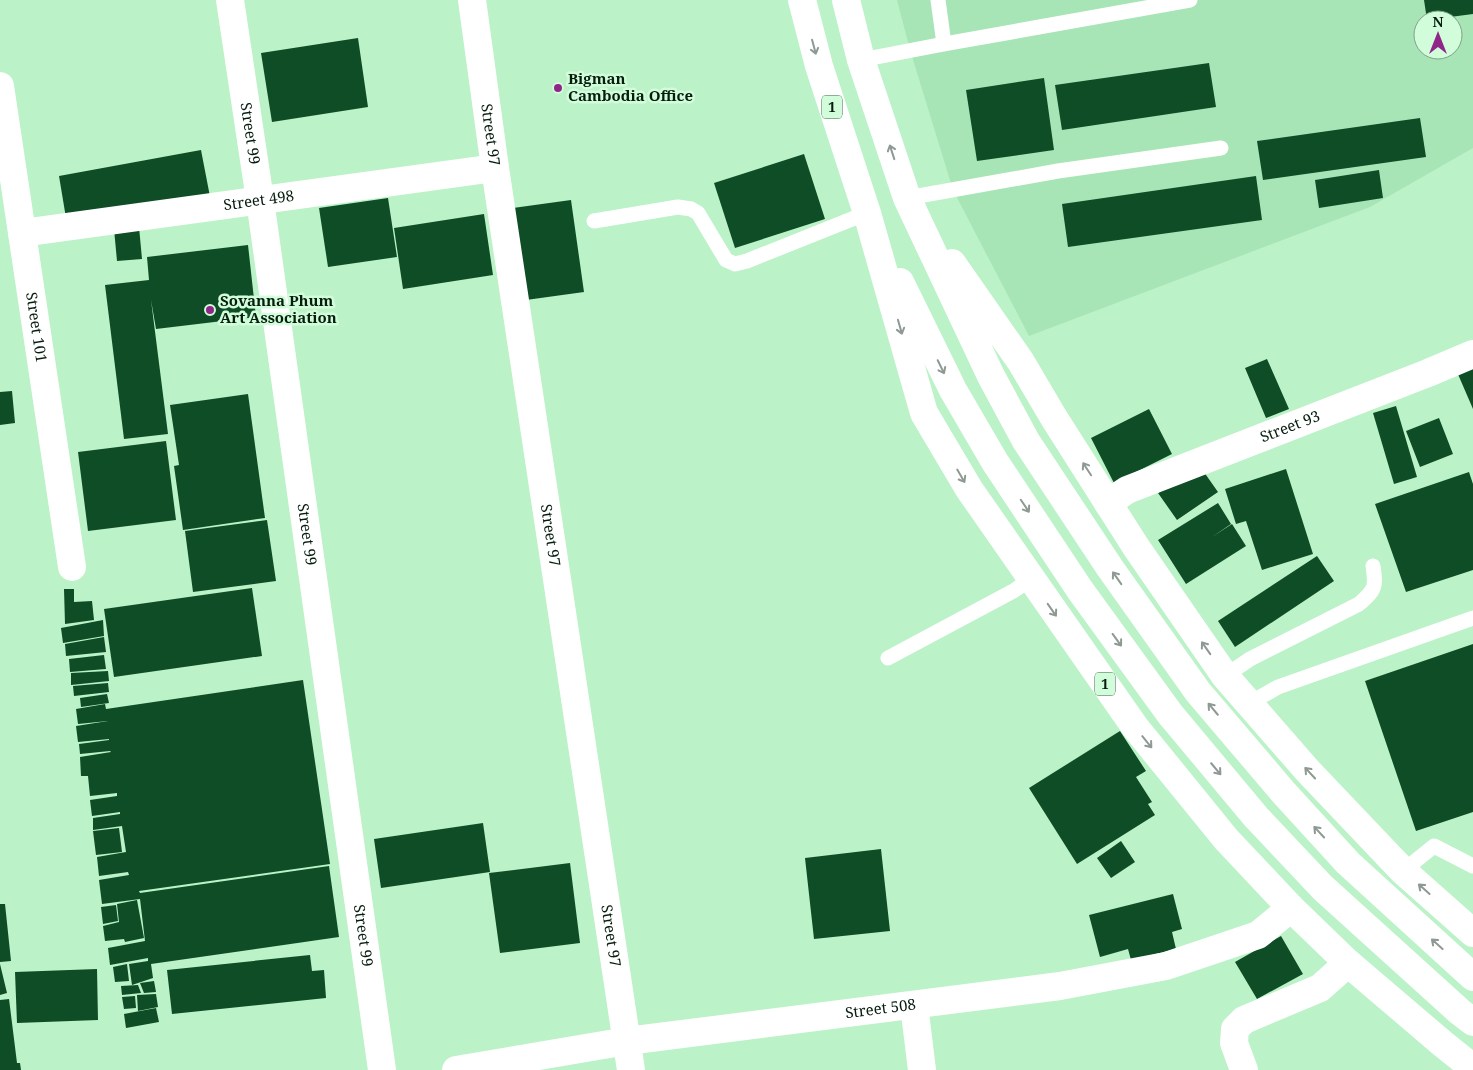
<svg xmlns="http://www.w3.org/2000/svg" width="1473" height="1070" viewBox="0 0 1473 1070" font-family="'Noto Serif',serif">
<rect width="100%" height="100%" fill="#bbf2c7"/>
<path fill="#a8e5b6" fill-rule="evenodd" d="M897 0H1473V148L1370 207 1029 336 953 190 910 50ZM1423 20H1453V50H1423Z"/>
<path fill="#0e4d26" d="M1424 0H1473V14L1427 20Z
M358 38 368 107 272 122 261 53Z
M1209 63 1216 107 1062 130 1055 85Z
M1044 78 1054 150 977 161 966 90Z
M1420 118 1426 157 1263 180 1257 141Z
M201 150 212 207 68 230 59 176Z
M804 154 825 219 735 248 714 183Z
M1379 170 1383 198 1319 208 1315 180Z
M1256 176 1262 220 1068 247 1062 204Z
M388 198 397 257 328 267 319 208Z
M571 200 584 292 526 300 513 208Z
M484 214 493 275 403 289 394 228Z
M139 227 142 259 117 261 114 229Z
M248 245 256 317 156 329 151 300 168 434 124 439 105 285 149 280 147 257Z
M1473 357V409L1454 365Z
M1267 359 1289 409 1266 418 1245 368Z
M12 391 15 423 0 425V392Z
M248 394 265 518 183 530 174 466 179 465 170 405Z
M1396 406 1417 477 1394 484 1373 413Z
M1149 409 1172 454 1114 483 1091 438Z
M1439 418 1453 454 1420 467 1406 431Z
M166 441 176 520 88 531 78 452Z
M1199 465 1218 492 1177 520 1158 493Z
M1286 469 1313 554 1262 570 1246 521 1236 524 1225 489Z
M1469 472 1473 484V570L1406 592 1375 504Z
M1218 503 1231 524 1212 537 1232 524 1246 546 1186 584 1158 540Z
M267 520 276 581 193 592 185 531Z
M1317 556 1334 581 1235 647 1218 621Z
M252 588 262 656 114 677 104 609Z
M64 589H74V602L92 601 94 620 65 624Z
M103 620 104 636 63 643 61 628Z
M104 637 106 652 66 656 65 644Z
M1473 644V812L1416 831 1365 681Z
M104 655 106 669 70 672 69 659Z
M108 671 109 681 71 685V673Z
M303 680 330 864 139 891 140 893 329 866 339 937 151 964 153 978 132 985 129 964 148 961V958L110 965 108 948 145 941 140 899 102 904 99 880 129 875 128 872 99 876 97 857 126 852 122 826 93 830V818L120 814V812L92 816 90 800 117 796V793L90 796 88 776H81L80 757 111 752 110 751 80 754 79 744 109 740V739L78 742 76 726 108 721 78 724 76 709 105 704 106 709Z
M108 683 109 692 74 696 73 686Z
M107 694 109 703 81 707 80 698Z
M1120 731 1146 771 1136 777 1152 802 1148 804 1155 815 1077 864 1029 788Z
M483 823 490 872 381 888 374 839Z
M119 828 122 852 96 855 93 831Z
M1121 841 1135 862 1111 878 1097 858Z
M881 849 890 931 814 939 805 858Z
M570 863 580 943 500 953 489 873Z
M1173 894 1182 929 1172 932 1176 949 1131 960 1128 949 1100 957 1089 915Z
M137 900 144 938 125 942 124 939 105 941 103 926 119 922 117 904Z
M0 904H5L11 961 0 962Z
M116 905 118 921 103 924 101 907Z
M1281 936 1303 974 1257 999 1235 962Z
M310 955 312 971 324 970 326 998 172 1014 167 970Z
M0 964 7 993 0 995Z
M127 964 129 981 115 982 113 967Z
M97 969 98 1020 17 1023 15 972Z
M154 981 156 992 144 993 140 983Z
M138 985 141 993 122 995 121 986Z
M156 994 158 1007 138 1011 137 995Z
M135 996 136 1008 124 1009 122 997Z
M9 999 17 1063H20L21 1070H0V1000Z
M156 1008 159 1022 126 1028 124 1014Z"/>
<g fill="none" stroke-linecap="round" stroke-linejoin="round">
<path stroke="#fff" stroke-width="15" d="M938 0 944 44
M861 60 944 44 1190 0
M907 198 1058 171 1221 148
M594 221 678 207 691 209 698 213 726 260 735 264 747 261 867 213
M888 658 1015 590 1030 579
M1225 676 1250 659 1359 604C1376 589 1376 587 1373 566
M1248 704 1278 687 1473 618
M1403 871 1434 846 1473 866"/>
<g stroke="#fff" stroke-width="28">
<path id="s1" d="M230 0 260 200 382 1070"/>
<path id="s2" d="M472 0 495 168 631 1070"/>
<path id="s3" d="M0 86 72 567"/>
<path id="s4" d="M22 233 495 168"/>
<path id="s5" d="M1108 503 1127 490 1428 373 1473 354"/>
<path d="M914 1005 922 1070"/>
<path id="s6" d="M456 1070 627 1041 1060 986 1166 966 1258 935 1291 908"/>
<path d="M1244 1070 1234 1043 1235 1029 1244 1020 1320 988 1348 963"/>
</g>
<path stroke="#fff" stroke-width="28" d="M802 0 819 66 867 213 924 413 969 489 1135 727 1226 839 1291 908 1348 963 1443 1044 1473 1068
M846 0 861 60 907 198 991 376 1026 441 1110 568 1198 692 1284 793 1348 863 1473 977
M952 263 1021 362 1054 418 1136 547 1225 676 1307 770 1403 871 1473 933
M900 282 953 390 995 462 1080 590 1170 714 1256 817 1323 888 1460 1012 1473 1022"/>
</g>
<defs><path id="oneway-shaft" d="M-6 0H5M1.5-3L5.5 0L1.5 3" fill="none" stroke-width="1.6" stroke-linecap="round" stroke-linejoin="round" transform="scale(1.25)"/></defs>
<g stroke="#8f9993">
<use href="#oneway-shaft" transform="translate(814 47) rotate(75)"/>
<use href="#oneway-shaft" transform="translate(892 152) rotate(-108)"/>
<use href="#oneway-shaft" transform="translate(900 327) rotate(74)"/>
<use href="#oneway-shaft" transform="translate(941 367) rotate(64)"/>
<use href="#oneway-shaft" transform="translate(1087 469) rotate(-123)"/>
<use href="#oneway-shaft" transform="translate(961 476) rotate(60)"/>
<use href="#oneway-shaft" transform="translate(1025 506) rotate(56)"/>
<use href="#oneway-shaft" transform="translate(1117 578) rotate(-125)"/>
<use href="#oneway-shaft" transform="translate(1052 610) rotate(55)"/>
<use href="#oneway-shaft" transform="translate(1117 640) rotate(54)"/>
<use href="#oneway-shaft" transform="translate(1206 648) rotate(-125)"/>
<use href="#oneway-shaft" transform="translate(1213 709) rotate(-130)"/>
<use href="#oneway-shaft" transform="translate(1147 742) rotate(51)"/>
<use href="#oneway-shaft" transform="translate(1216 769) rotate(50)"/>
<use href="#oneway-shaft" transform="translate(1310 773) rotate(-133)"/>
<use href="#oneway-shaft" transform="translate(1319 832) rotate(-133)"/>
<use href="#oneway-shaft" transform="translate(1424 889) rotate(-138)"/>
<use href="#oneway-shaft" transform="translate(1437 944) rotate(-138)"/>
</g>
<g fill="#912689" stroke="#d1fdda" stroke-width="2">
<circle cx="558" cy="88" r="5"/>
<circle cx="210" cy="310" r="5"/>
</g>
<g text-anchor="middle" stroke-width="5" stroke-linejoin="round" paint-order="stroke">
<g fill="#d1fdda" stroke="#44604b" stroke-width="1">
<rect x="822" y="95.5" width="20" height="23" rx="4"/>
<rect x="1095" y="672.5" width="20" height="23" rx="4"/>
</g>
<g font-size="14" font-weight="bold" fill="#071d0e">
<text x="832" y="112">1</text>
<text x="1105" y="689">1</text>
</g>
<g font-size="15" font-weight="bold" fill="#071d0e" stroke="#d1fdda" text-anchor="start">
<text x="568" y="84">Bigman<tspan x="568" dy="17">Cambodia Office</tspan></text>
<text x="220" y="306">Sovanna Phum<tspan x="220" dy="17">Art Association</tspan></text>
</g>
<g font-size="15" fill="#071d0e" stroke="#d1fdda">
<text dy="5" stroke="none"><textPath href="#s1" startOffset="135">Street 99</textPath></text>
<text dy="5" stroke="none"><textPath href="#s2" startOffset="136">Street 97</textPath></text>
<text dy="5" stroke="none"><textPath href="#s4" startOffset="239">Street 498</textPath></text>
<text dy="5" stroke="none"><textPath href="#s3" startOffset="244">Street 101</textPath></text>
<text dy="5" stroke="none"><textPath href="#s5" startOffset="198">Street 93</textPath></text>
<text dy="5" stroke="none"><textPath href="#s1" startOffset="540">Street 99</textPath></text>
<text dy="5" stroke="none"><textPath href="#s2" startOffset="541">Street 97</textPath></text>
<text dy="5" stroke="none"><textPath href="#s1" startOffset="945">Street 99</textPath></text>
<text dy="5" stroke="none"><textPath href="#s2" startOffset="946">Street 97</textPath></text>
<text dy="5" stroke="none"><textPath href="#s6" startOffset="429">Street 508</textPath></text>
</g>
</g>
<g transform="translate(1438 35)"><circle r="24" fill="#d1fdda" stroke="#80a388"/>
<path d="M0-4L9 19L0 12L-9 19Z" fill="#912689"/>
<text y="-8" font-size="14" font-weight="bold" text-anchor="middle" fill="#071d0e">N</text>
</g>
</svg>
